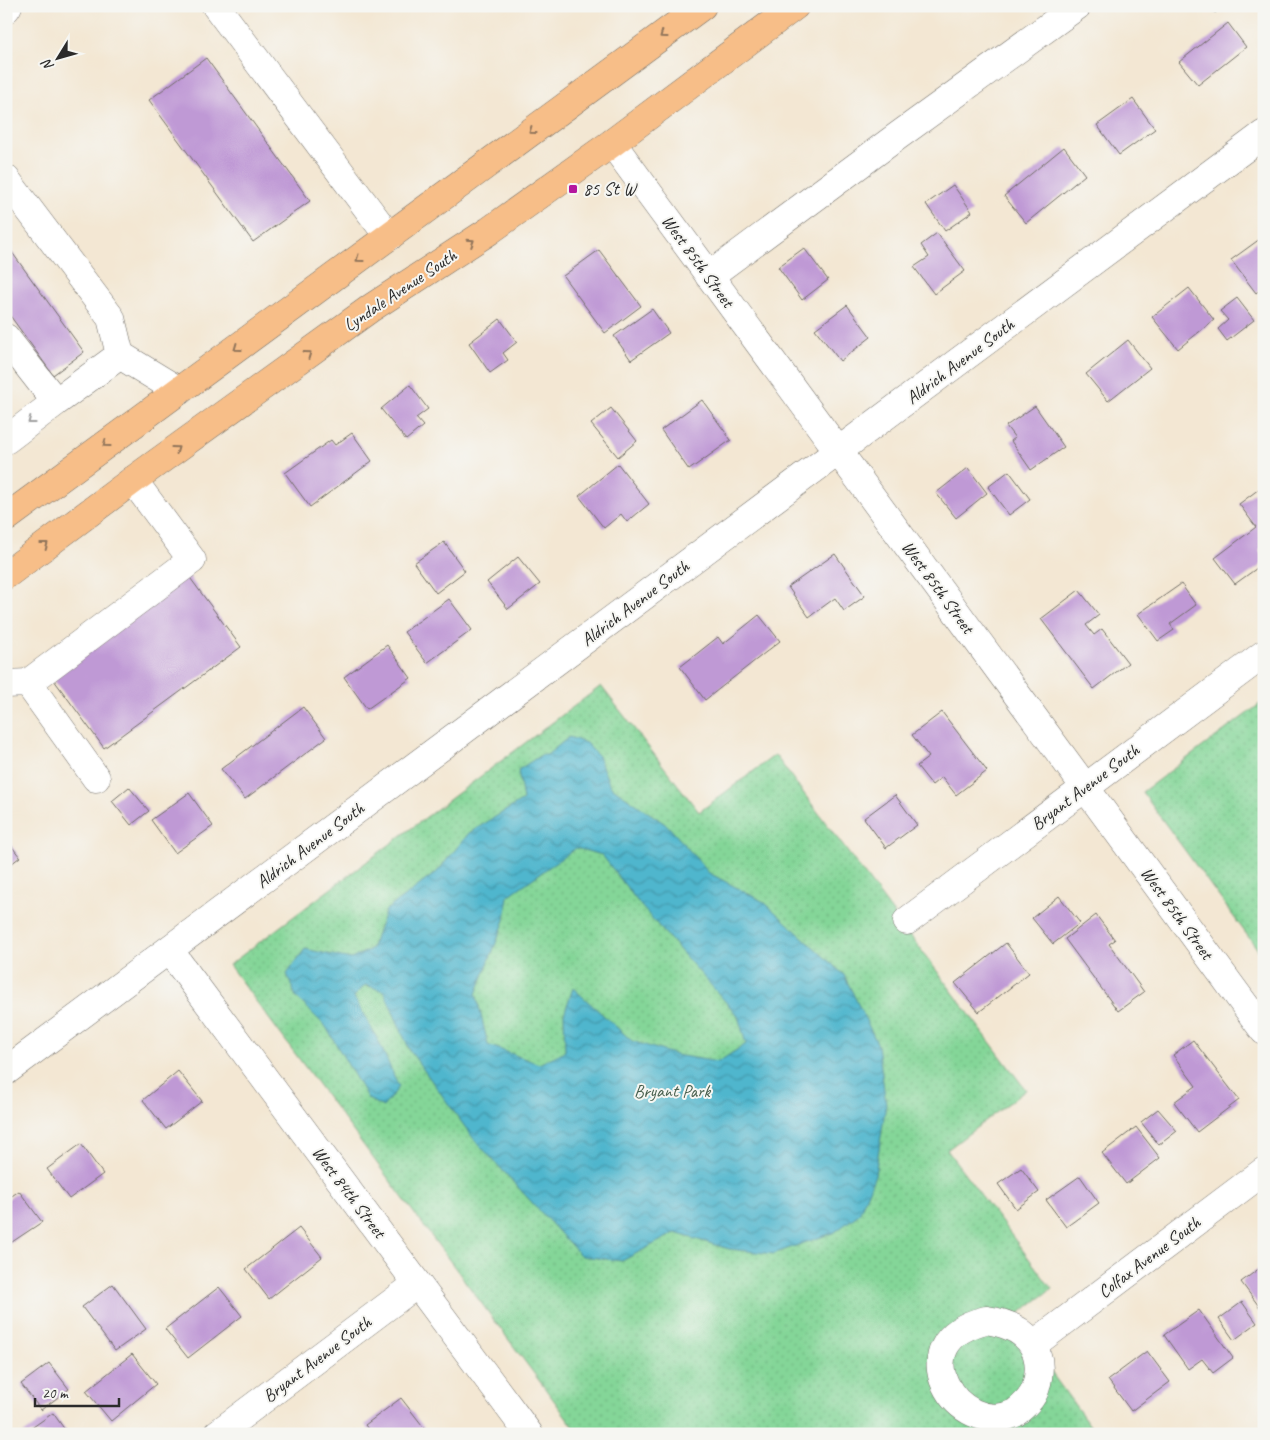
<svg xmlns="http://www.w3.org/2000/svg" width="1270" height="1440" viewBox="0 0 1270 1440" font-family="Caveat,sans-serif">
<defs>
<pattern id="park-dots" width="8" height="8" patternUnits="userSpaceOnUse" patternTransform="scale(1.25)"><rect width="8" height="8" fill="#84d698"/><path d="M2 2h.1M6 6h.1" fill="none" stroke="#72b883" stroke-width="1.8" stroke-linecap="round"/></pattern>
<pattern id="water-waves" width="16" height="10" patternUnits="userSpaceOnUse" patternTransform="scale(1.25)"><rect width="16" height="10" fill="#4fb6cd"/><path d="M0 5q4-4 8 0t8 0" fill="none" stroke="#4294a7"/></pattern>
</defs>
<rect width="100%" height="100%" fill="#f6f6f2"/>
<filter id="ink" filterUnits="userSpaceOnUse"><feTurbulence type="fractalNoise" baseFrequency=".02" numOctaves="2"/><feDisplacementMap in="SourceGraphic" scale="10" xChannelSelector="R" yChannelSelector="G"/><feConvolveMatrix kernelMatrix="1 2 1 2 8 2 1 2 1" color-interpolation-filters="sRGB"/></filter>
<filter id="wash" filterUnits="userSpaceOnUse"><feTurbulence type="fractalNoise" baseFrequency=".0096" numOctaves="4" result="noise"/><feDisplacementMap in="SourceGraphic" scale="20" xChannelSelector="R" yChannelSelector="G"/><feGaussianBlur stdDeviation="1.12" result="paint"/><feColorMatrix in="noise" values="0 0 0 0 0 0 0 0 0 0 0 0 0 0 0 0 0 1.4 0 .05"/><feComposite in="paint" operator="in"/></filter>
<g filter="url(#wash)">
<rect width="100%" height="100%" fill="#f3e7d3"/>
<path fill="url(#park-dots)" stroke="#588062" d="M601 686 699 812 775 755 1026 1090 947 1150 1052 1289 1012 1319 1096 1434H579L229 965Z
M1264 701V958L1142 792Z"/>
<path fill="url(#water-waves)" stroke="#3d707c" fill-rule="evenodd" d="M569 737 586 743 598 756 610 786 668 826 709 873 764 902 844 975 878 1045 886 1104 875 1175 859 1214 835 1232 773 1254 729 1249 675 1233 622 1261 581 1256 473 1138 410 1051 384 991 365 985 354 997 379 1042 399 1087 383 1107 368 1099 326 1027 296 997 287 974 305 949 351 959 371 949 386 910 437 872 469 833 523 800 518 770 541 755H547ZM576 848 602 855 641 906 738 1016 746 1044 718 1062 676 1055 632 1041 573 988 564 1014 565 1051 539 1064 488 1045 476 994 505 920 508 896Z"/>
<g id="blocks">
<path fill="#bf99d5" d="M1209 6H1223L1215 13Z
M1228 23 1246 47 1198 85 1179 62Z
M206 58 310 201 253 242 149 100Z
M1133 99 1155 129 1119 155 1097 125Z
M1064 147 1085 175 1026 223 1004 196Z
M953 185 972 212 945 231 926 204Z
M937 233 965 271 934 294 914 267 929 257 921 245Z
M1264 236V287L1256 293 1231 260Z
M6 244 84 352 53 375 6 310Z
M804 248 828 280 802 300 778 267Z
M599 250 641 306 605 333 563 276Z
M1189 288 1214 320 1178 349 1152 317Z
M1237 298 1254 320 1227 341 1218 329 1228 320 1220 311Z
M847 305 871 337 840 361 815 329Z
M652 309 669 333 631 360 614 336Z
M500 319 517 342 503 353 508 360 490 373 469 343Z
M1128 340 1150 368 1108 401 1086 374Z
M410 385 428 409 416 418 423 426 406 440 381 409Z
M702 400 731 440 689 470 661 430Z
M1035 406 1064 447 1031 470 1011 441 1015 438 1006 426Z
M611 408 637 441 618 457 591 424Z
M352 433 372 461 310 507 285 473 331 440 335 445Z
M618 464 649 504 627 522 621 514 604 528 579 496Z
M968 468 987 493 956 518 936 493Z
M1009 471 1030 499 1009 515 988 487Z
M1259 489 1264 495V546L1259 550 1264 557V563L1235 584 1215 558 1256 527 1239 504Z
M444 542 465 571 436 593 414 563Z
M835 554 865 596 844 611 835 598 809 617 788 587Z
M518 557 540 584 508 609 487 582Z
M188 575 241 647 104 748 51 676Z
M1181 584 1196 605 1170 624 1174 630 1158 641 1138 614Z
M1079 590 1099 615 1086 625 1094 635 1102 629 1128 663 1094 689 1041 619Z
M449 599 472 630 427 663 404 632Z
M759 615 780 641 705 700 680 667 718 637 723 644Z
M387 645 411 678 367 709 344 677Z
M303 707 326 738 245 799 221 769Z
M942 712 987 771 956 795 942 777 932 785 917 766 929 757 912 735Z
M129 787 149 811 131 825 112 801Z
M189 793 213 826 175 853 151 820Z
M895 795 917 825 886 848 864 818Z
M6 839 20 857 6 868Z
M1059 896 1080 923 1053 944 1032 918Z
M1096 915 1115 940 1109 944 1144 992 1118 1011 1065 939Z
M1006 943 1029 973 979 1012 955 983Z
M1193 1040 1239 1100 1197 1132 1174 1102 1196 1086 1173 1055Z
M178 1071 202 1101 166 1129 143 1100Z
M1158 1109 1177 1131 1159 1145 1141 1122Z
M1136 1127 1160 1158 1126 1184 1102 1153Z
M81 1144 103 1174 69 1199 47 1169Z
M1021 1168 1039 1192 1016 1209 998 1184Z
M1080 1176 1099 1203 1066 1227 1046 1200Z
M19 1191 42 1222 6 1246V1200Z
M299 1228 322 1257 269 1299 246 1269Z
M1264 1265V1307L1261 1309 1241 1282Z
M113 1284 146 1329 115 1351 82 1307Z
M219 1287 242 1316 188 1358 165 1329Z
M1242 1302 1257 1323 1234 1340 1219 1319Z
M1199 1310 1233 1358 1213 1373 1202 1359 1188 1369 1164 1335Z
M1147 1351 1170 1382 1131 1411 1108 1380Z
M132 1354 156 1384 111 1421 86 1391Z
M49 1363 69 1389 41 1410 21 1384Z
M401 1398 429 1434H372L365 1425Z
M53 1413 68 1434H23Z"/>
</g>
</g>
<g filter="url(#ink)">
<use href="#blocks" fill-opacity="0" stroke="#716d66" stroke-width="1"/>
<g fill="none" stroke-linecap="round" stroke-linejoin="round">
<g stroke="#716d66" stroke-width="29">
<path id="minor" d="M216 6 389 237
M6 9 8 6
M612 143 1264 1031
M6 179 111 318 120 355 56 402 6 338
M709 276 895 138 1077 6
M120 355 179 391
M6 440 56 402
M28 683 96 778
M6 684 28 683 192 560 133 480
M907 921 1264 654
M169 950 529 1434
M6 1071 1264 134
M986 1320C1024 1325 1047 1347 1036 1387 1033 1398 1024 1406 1015 1413 958 1440 896 1341 986 1320Z
M1034 1344 1264 1171
M217 1434 417 1284"/>
</g>
<g stroke="#716d66" stroke-width="29">
<path id="major" d="M6 518 702 6
M6 575 133 480 371 308 489 231 612 143 795 6"/>
</g>
<use href="#minor" stroke="#fff" stroke-width="28"/>
<use href="#major" stroke="#f7be88" stroke-width="28"/>
</g>
<defs><path id="oneway-chevron" d="M-2-3.5L2.5 0L-2 3.5" fill="none" stroke-width="1.6" stroke-linecap="round" stroke-linejoin="round" transform="scale(1.25)"/></defs>
<g stroke="#91745a">
<use href="#oneway-chevron" transform="translate(663 35) rotate(144)"/>
<use href="#oneway-chevron" transform="translate(532 131) rotate(144)"/>
<use href="#oneway-chevron" transform="translate(471 242) rotate(-33)"/>
<use href="#oneway-chevron" transform="translate(359 259) rotate(144)"/>
<use href="#oneway-chevron" transform="translate(237 348) rotate(144)"/>
<use href="#oneway-chevron" transform="translate(308 354) rotate(-36)"/>
<use href="#oneway-chevron" transform="translate(106 444) rotate(144)"/>
<use href="#oneway-chevron" transform="translate(176 449) rotate(-36)"/>
<use href="#oneway-chevron" transform="translate(45 545) rotate(-37)"/>
</g>
<use stroke="#a0a0a0" href="#oneway-chevron" transform="translate(31 421) rotate(143)"/>
</g>
<rect fill="#b5179e" stroke="#f6f6f2" stroke-width="2" x="568" y="184" width="10" height="10" rx="2.5"/>
<g text-anchor="middle" stroke-width="4" stroke-linejoin="round" paint-order="stroke">
<g font-size="18" fill="#2b2b2b" stroke="#f6f6f2" text-anchor="start">
<text x="583" y="195">85 St W</text>
</g>
<g font-size="18" fill="#2b2b2b" stroke="#f6f6f2">
<text transform="translate(698 261) rotate(54)" y="6">West 85th Street</text>
<text transform="translate(400 290) rotate(-34)" y="6">Lyndale Avenue South</text>
<text transform="translate(960 361) rotate(-37)" y="6">Aldrich Avenue South</text>
<text transform="translate(938 587) rotate(54)" y="6">West 85th Street</text>
<text transform="translate(635 603) rotate(-37)" y="6">Aldrich Avenue South</text>
<text transform="translate(1085 787) rotate(-37)" y="6">Bryant Avenue South</text>
<text transform="translate(310 845) rotate(-37)" y="6">Aldrich Avenue South</text>
<text transform="translate(1177 913) rotate(54)" y="6">West 85th Street</text>
<text transform="translate(349 1192) rotate(53)" y="6">West 84th Street</text>
<text transform="translate(1149 1257) rotate(-37)" y="6">Colfax Avenue South</text>
<text transform="translate(317 1359) rotate(-37)" y="6">Bryant Avenue South</text>
</g>
<g font-size="18" fill="#465e4c" stroke="#f6f6f2">
<text x="672" y="1097">Bryant Park</text>
</g>
</g>
<rect width="1270" height="1440" fill="none" stroke="#f6f6f2" stroke-width="25"/>
<g transform="translate(58 58) rotate(233)" stroke="#f6f6f2" stroke-width="4" paint-order="stroke">
<path d="M0-4L9 19L0 12L-9 19Z" fill="#2b2b2b"/>
<text y="-8" font-size="14" font-weight="bold" text-anchor="middle" fill="#2b2b2b">N</text>
</g>
<path d="M35 1398v8h84v-8" fill="none" stroke="#2b2b2b" stroke-width="2.5"/>
<text x="42" y="1398" font-size="15" fill="#2b2b2b" stroke="#f6f6f2" stroke-width="4" paint-order="stroke">20 m</text>
</svg>
